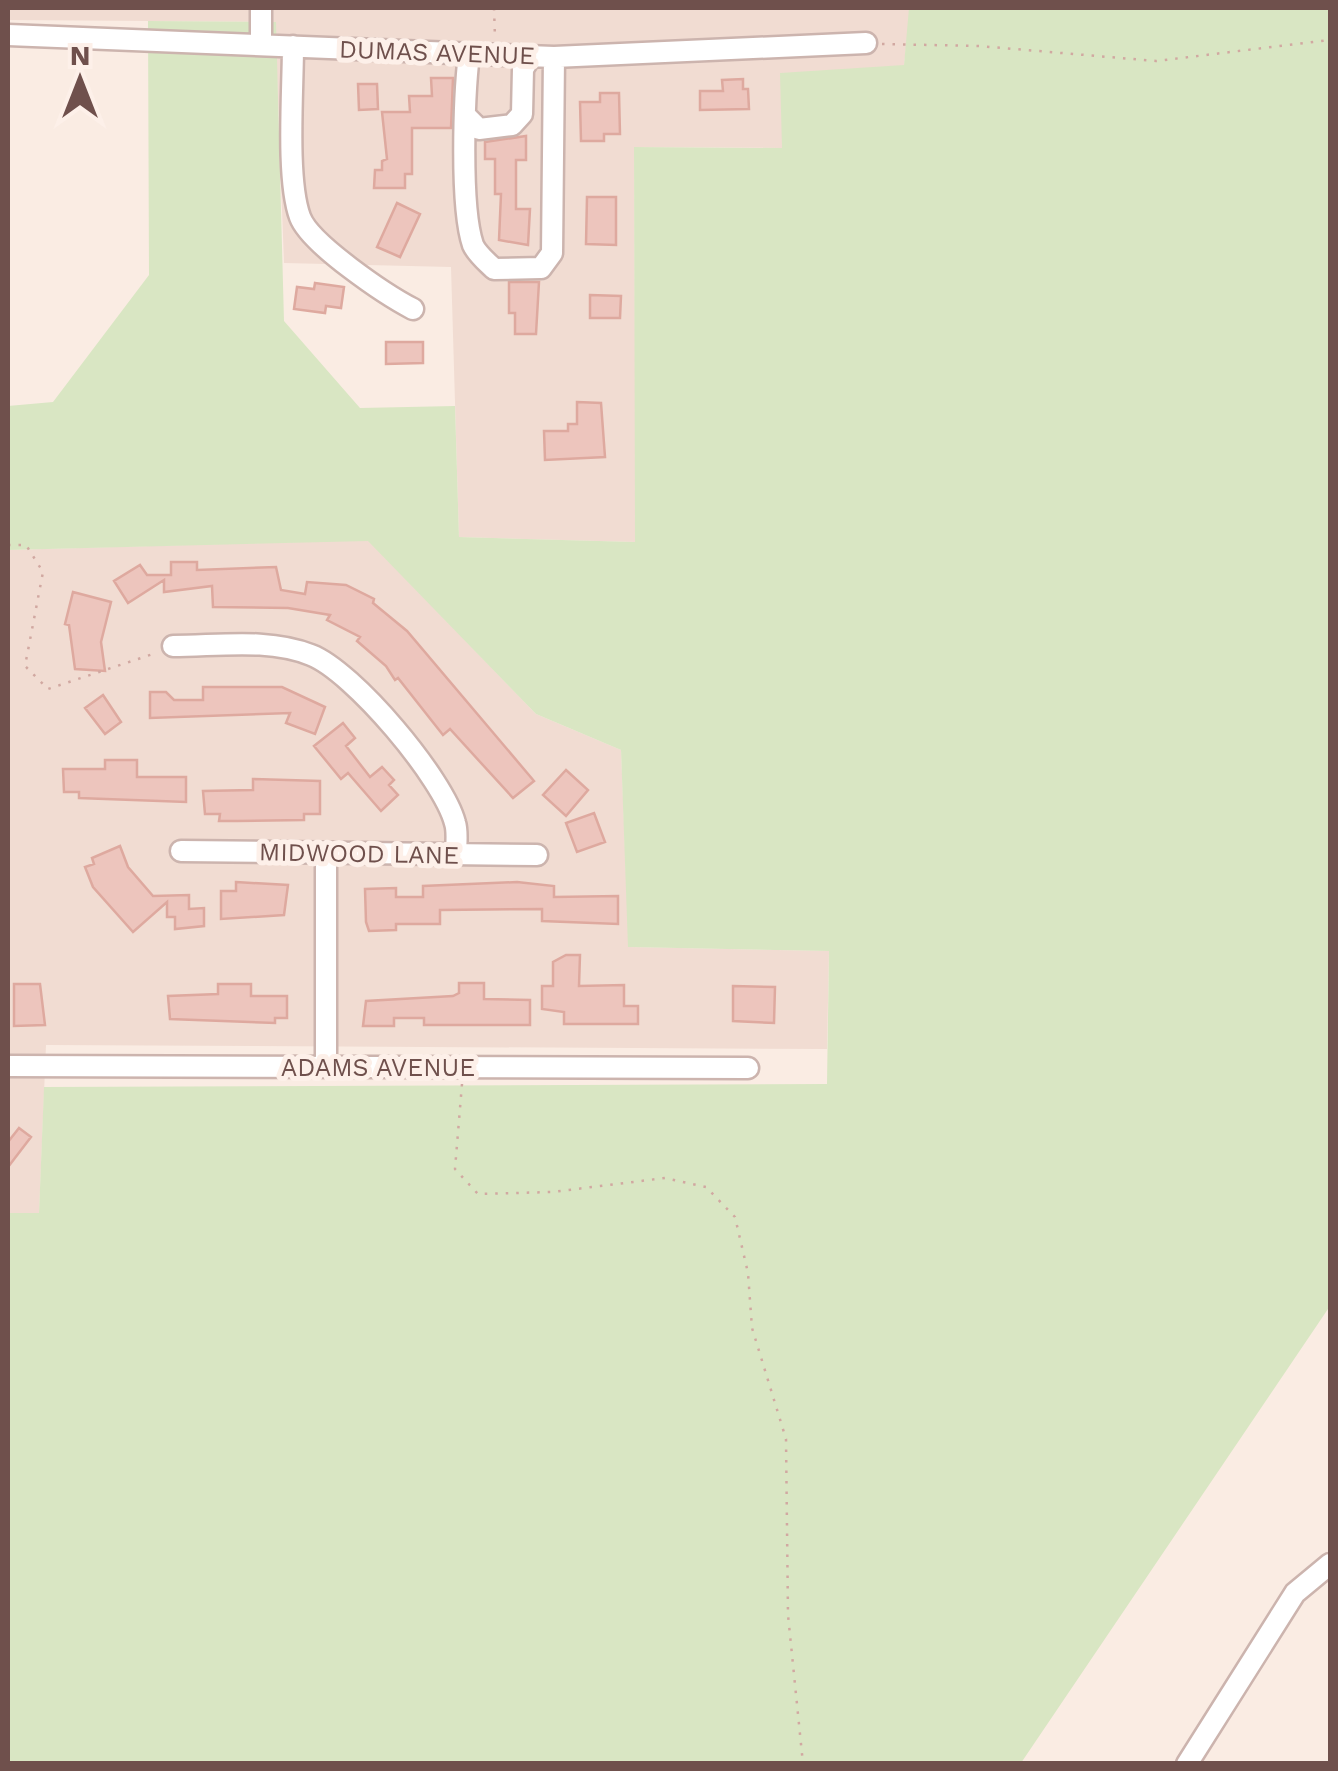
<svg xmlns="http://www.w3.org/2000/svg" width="1338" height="1771" viewBox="0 0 1338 1771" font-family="'Work Sans',sans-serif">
<rect width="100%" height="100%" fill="#faece3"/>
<path fill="#f1dcd2" d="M8 8H909L910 15 904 65 783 148 634 147 636 542 459 537 451 267 284 263 275 22 8 20Z
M368 540 536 714 621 750 629 947 829 951 827 1049 46 1045 39 1214 8 1213V550Z"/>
<path fill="#d9e6c3" d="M909 8H1330V1306L1021 1763 8 1764V1213H39L44 1087 827 1084 829 951 628 947 621 750 536 714 368 541 8 550V406L53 402 149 275 148 21 276 22 284 321 360 408 455 406 459 537 635 542 634 147 782 148 780 73 904 65Z"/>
<path fill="#edc5bd" stroke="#dea99f" stroke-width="2.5" d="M431 78H453L451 128H412V174H405V188H374L375 170H382V161L387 159 382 112H410L409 96H432Z
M743 79V89H748L749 109 700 110V91H723L722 80Z
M358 84H377L378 109 359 110Z
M600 93H619L620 134H604V141H581L580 102H600Z
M526 136V160H516V209H530L528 245 499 240 501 194H495V159H485V142Z
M587 197H616V245L586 244Z
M397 203 420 214 400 257 377 247Z
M509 282H539L536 334H515V313H509Z
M315 283 344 287 341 308 326 306 325 313 294 309 297 287 314 289Z
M590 295 621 296 620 318H590Z
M386 342H423V363L386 364Z
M577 402 601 403 605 457 545 460 544 431H568V424H577Z
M171 562H197V570L276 567 281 590 305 594 307 582 346 585 374 599 373 603 407 631 534 781 513 798 450 729 443 735 398 678 395 680 386 666 357 641 360 637 327 620 330 615 288 608 213 607 212 586 164 592V580L128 603 114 581 140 565 147 575H171Z
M73 592 111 602 101 642 105 671 75 669 69 625 65 624Z
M203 687H282L325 707 315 734 286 723 290 713 150 718V692H166L174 700H203Z
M103 695 121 722 105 734 85 708Z
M343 723 355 738 346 746 370 777 382 767 394 780 389 785 398 795 381 811 348 773 341 779 314 746Z
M105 760H137V777H186V802L79 798V792H64L63 769H105Z
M566 770 588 790 566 816 543 795Z
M253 779 320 781V814H304V820L237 821H219L220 814H205L203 791 253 790Z
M594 813 605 842 577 852 566 823Z
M120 846 128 867 153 896 189 895V909L204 908V926L175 929V917H167V902L133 932 93 887 85 867 94 864 92 858Z
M236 882 288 885 284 915 221 919V891H236Z
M517 882 554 886V897L618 896V924L542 921V909L440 910V924H396V930L369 931 366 922 365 889 396 888V897H423V886Z
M566 955H580L579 986 624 985V1006H638V1024H564V1012L542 1009V986H553V962Z
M459 983H484V999L530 1000V1025H424V1018H394V1026H363L366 1001 453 996 459 993Z
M14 984H40L45 1025 14 1026Z
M218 984H251V996H287V1018H275V1023L170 1019 168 996 218 994Z
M733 986 775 987 774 1023 733 1021Z
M19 1128 31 1137 8 1167V1142Z"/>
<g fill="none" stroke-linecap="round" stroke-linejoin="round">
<g stroke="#ccb4ae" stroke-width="25">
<path id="minor" d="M8 35 554 57 866 43
M261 45V8
M293 46C293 90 286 179 300 217 310 244 386 295 413 309
M469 54C464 96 460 207 473 245 477 254 487 262 494 269L541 268 552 253 554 57
M467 117 479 129 512 125 522 114 523 69 531 56
M173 646C218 646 269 638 311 655 353 671 444 779 455 823 458 832 456 844 456 854
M181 851 537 855
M326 853V1067
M8 1066 748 1068
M1187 1764 1295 1593 1330 1564"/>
</g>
<path stroke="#d1a8a1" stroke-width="2.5" stroke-dasharray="2.5 8" stroke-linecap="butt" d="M494 8 495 38
M882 44 979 46 1156 61 1330 40
M8 545H26L43 572 25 666 48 689 156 653
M462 1084 455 1169 478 1194 552 1192 665 1178 706 1187 735 1217 748 1273 752 1328 786 1439 788 1615 803 1764"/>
<use href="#minor" stroke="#fff" stroke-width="20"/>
</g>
<g text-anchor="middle" stroke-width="10" stroke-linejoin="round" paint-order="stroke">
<g font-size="25" fill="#6f504c" stroke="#fdf0e9">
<text transform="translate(437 52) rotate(2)" y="9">DUMAS AVENUE</text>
<text transform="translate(359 853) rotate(1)" y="9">MIDWOOD LANE</text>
<text x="378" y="1076">ADAMS AVENUE</text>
</g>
</g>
<rect width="1338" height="1771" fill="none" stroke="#6f504c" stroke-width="20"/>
<g transform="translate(80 80)" stroke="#fdf0e9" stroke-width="8" paint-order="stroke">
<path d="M0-8L18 38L0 25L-18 38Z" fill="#6f504c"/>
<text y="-15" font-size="28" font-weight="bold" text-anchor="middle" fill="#6f504c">N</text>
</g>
</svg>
